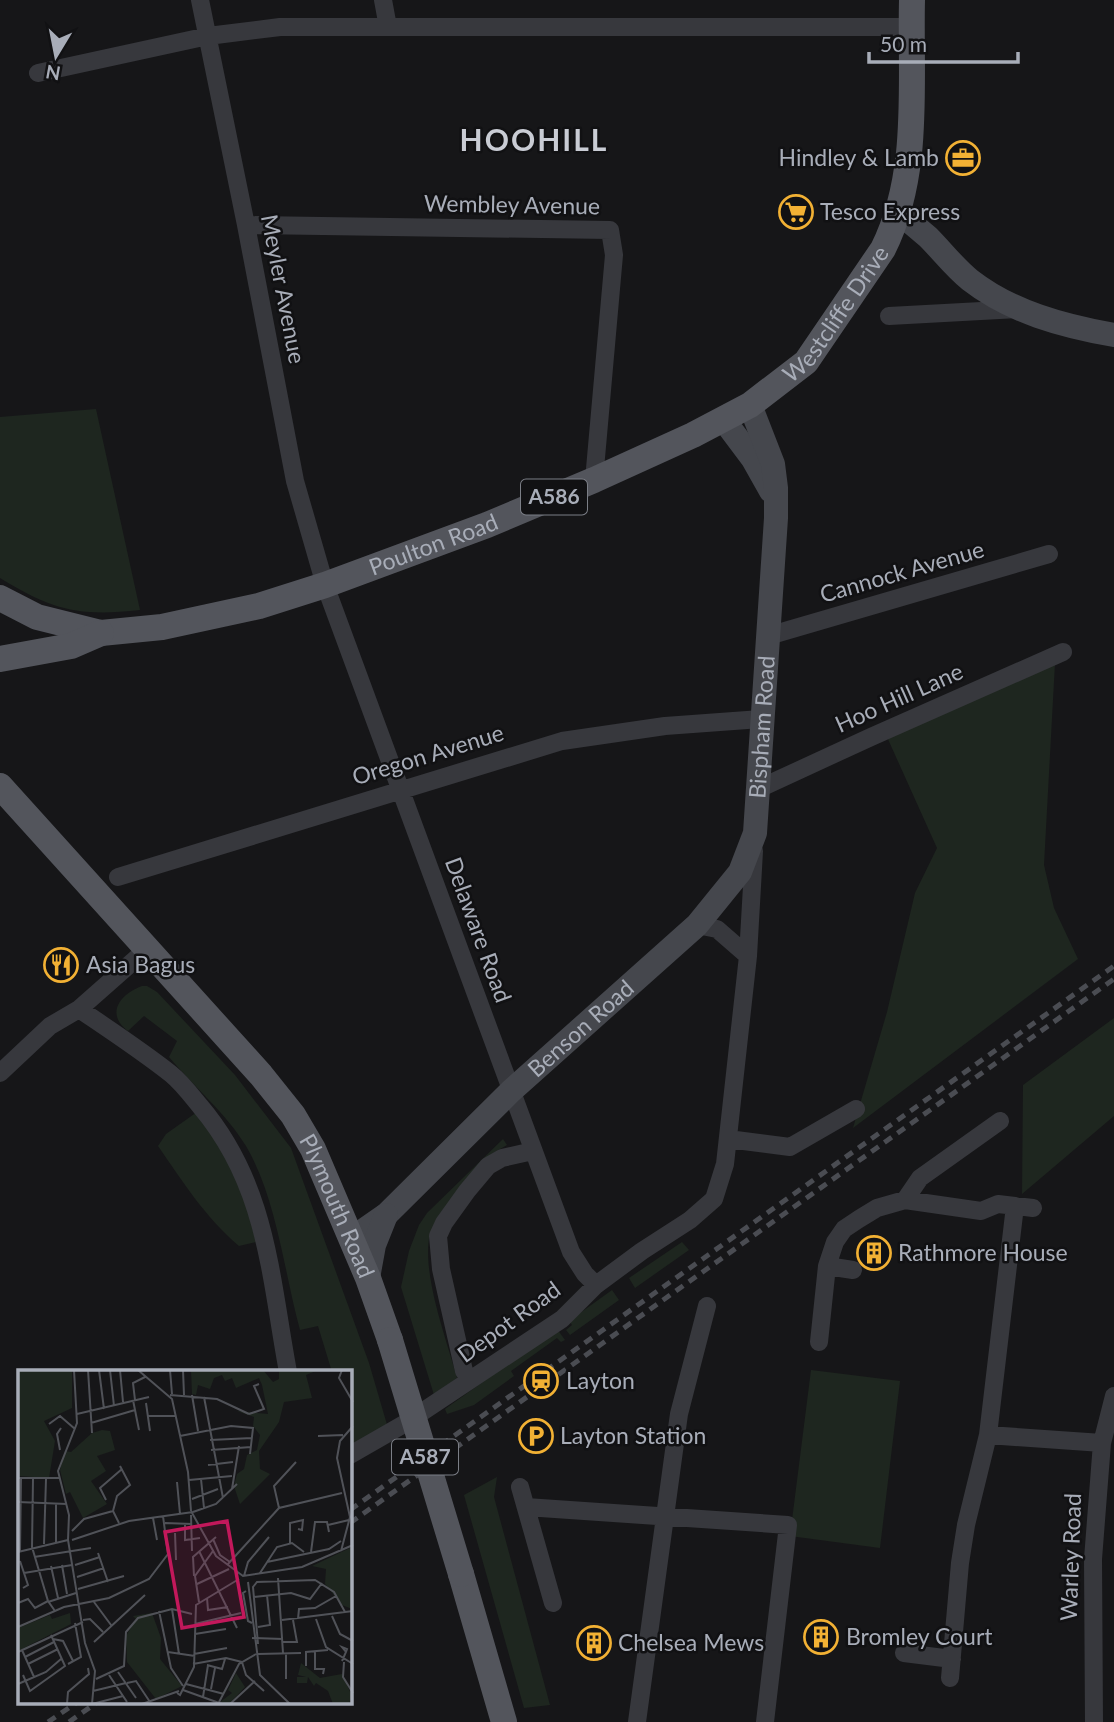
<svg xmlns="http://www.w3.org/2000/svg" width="1114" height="1722" viewBox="0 0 1114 1722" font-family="Lato,sans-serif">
<rect width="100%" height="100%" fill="#161618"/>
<path fill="#1e261f" d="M96 409 140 610C79 617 52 610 0 578V417Z
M1055 663 1044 865 1054 908 1078 959 853 1128 887 1012 915 893 937 848 887 737Z
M142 986H147L157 992 235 1075 291 1148 369 1363 388 1428 350 1447V1372H332L318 1326 300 1330C284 1272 277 1199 246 1146 226 1113 194 1087 169 1057L177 1041 144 1016 128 1031C105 1014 120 994 142 986Z
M1114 1018V1116L1022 1194 1023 1085Z
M197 1112 239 1176 256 1242 239 1246C205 1217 183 1182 158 1146L166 1134Z
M503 1139 507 1145 490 1155 430 1233C421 1273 446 1337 457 1378L434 1395 401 1287 409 1251 419 1225 427 1213Z
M682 1242 689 1250 635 1288 629 1278Z
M612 1290 619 1300 570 1335 566 1330 572 1325 569 1321Z
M557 1329 565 1340 561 1342 557 1338 511 1371 514 1376 474 1405 447 1414 445 1409Z
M811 1370 900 1381 880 1548 790 1536Z
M497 1477 494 1497 550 1705 524 1708 464 1495Z"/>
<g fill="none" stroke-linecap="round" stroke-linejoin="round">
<path stroke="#37383d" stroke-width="18" d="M200 0 246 225 295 481 325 585 571 1252 585 1274 596 1285
M383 0 388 27
M38 73 208 36 280 27H911
M246 225 610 230 614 255 594 480
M889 316 1019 309
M768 636 1049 554
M756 790 871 737 1063 652
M118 877 562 741 665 726 761 719
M697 925 717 929 748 956
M79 1009C110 1030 142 1051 171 1074 182 1083 191 1095 200 1106 267 1185 270 1275 288 1372
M0 1073 50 1026 79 1009 147 949
M728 1139 790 1147 856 1109
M905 1200 920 1178 1000 1121
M827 1266 853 1270
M819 1342 827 1266 835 1242 844 1229 859 1219 877 1208 905 1200 981 1211 998 1204 1033 1208
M470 1380 464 1371 441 1269 438 1236 444 1223 467 1191 488 1166 502 1158 533 1151
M988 1435 1102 1443
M350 1455 404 1424 562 1319 596 1285 642 1251 690 1220 714 1199 725 1164 748 956 754 851
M520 1487 553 1603
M526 1507 788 1525 765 1722
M904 1653 952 1659
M950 1678 960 1563 966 1525 988 1435 1015 1206
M637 1722 679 1414 707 1306
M1094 1722 1093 1559 1102 1443 1114 1396"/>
<g stroke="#45474d" stroke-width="24">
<path d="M899 214C909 221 919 229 928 237 942 251 954 267 970 280 1011 312 1063 326 1114 335"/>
<path d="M723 419 753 459 771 491"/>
<path id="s1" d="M351 1239 387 1214 511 1091 697 925 740 872 755 833 776 518V488L773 464 750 405"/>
<path d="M368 1278 374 1245 386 1215"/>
</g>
<g stroke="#53555c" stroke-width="26">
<path id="s2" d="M0 598 37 617 101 633 162 627 259 606 325 585 487 525 594 480 693 435 750 405 806 362 883 249C921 173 910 83 912 0"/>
<path d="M0 659 71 646 101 633"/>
<path id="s3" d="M0 786 261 1075 293 1115 313 1149 368 1278 390 1340"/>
<path d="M461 1574 504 1722"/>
</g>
<path stroke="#4a4c52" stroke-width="5" stroke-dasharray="9 7" stroke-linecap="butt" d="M350 1510 1114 966
M350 1523 1114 979
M48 1722 76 1703
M69 1722 96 1703"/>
<path stroke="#53555c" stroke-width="26" d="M390 1340 461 1574"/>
</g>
<defs>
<g id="office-ring" transform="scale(1.75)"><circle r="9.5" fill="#111113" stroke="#f2b134" stroke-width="1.5"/><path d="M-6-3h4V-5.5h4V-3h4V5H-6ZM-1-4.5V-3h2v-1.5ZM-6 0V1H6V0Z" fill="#f2b134"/></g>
<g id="supermarket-ring" transform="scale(1.75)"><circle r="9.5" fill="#111113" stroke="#f2b134" stroke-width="1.5"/><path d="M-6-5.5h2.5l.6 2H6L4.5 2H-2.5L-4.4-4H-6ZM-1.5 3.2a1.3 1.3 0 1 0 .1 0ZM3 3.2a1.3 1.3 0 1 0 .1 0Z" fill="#f2b134"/></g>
<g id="restaurant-ring" transform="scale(1.75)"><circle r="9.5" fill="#111113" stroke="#f2b134" stroke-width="1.5"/><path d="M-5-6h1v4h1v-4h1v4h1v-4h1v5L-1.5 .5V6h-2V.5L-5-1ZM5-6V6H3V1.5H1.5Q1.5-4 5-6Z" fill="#f2b134"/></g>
<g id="building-ring" transform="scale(1.75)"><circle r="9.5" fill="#111113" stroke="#f2b134" stroke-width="1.5"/><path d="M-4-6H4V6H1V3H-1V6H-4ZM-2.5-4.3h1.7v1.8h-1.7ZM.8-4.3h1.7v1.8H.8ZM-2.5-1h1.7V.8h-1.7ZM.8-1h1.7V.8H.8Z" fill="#f2b134"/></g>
<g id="station-ring" transform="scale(1.75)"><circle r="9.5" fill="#111113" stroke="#f2b134" stroke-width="1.5"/><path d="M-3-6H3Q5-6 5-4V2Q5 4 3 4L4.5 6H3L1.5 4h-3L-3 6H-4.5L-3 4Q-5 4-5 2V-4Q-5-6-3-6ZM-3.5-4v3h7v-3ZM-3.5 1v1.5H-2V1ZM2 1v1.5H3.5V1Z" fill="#f2b134"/></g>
<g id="parking-ring" transform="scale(1.75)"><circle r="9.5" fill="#111113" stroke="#f2b134" stroke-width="1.5"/><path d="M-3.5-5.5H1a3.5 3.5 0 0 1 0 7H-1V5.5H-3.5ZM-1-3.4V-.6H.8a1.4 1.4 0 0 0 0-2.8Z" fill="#f2b134"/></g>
</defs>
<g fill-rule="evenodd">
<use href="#office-ring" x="963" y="158"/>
<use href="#supermarket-ring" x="796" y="212"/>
<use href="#restaurant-ring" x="61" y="965"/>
<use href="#building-ring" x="874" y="1253"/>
<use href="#station-ring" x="541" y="1381"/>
<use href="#parking-ring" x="536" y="1436"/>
<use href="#building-ring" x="821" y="1637"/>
<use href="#building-ring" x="594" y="1643"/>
</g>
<g text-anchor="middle" stroke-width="5" stroke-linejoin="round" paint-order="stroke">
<g fill="#111113" stroke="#7b7e86" stroke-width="2">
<rect x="521" y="479.5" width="66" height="35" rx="5"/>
<rect x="392" y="1439.5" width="66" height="35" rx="5"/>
</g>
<g font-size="21" font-weight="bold" fill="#a8adb8">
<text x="554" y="504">A586</text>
<text x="425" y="1464">A587</text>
</g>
<g font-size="23" fill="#a8adb8" stroke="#111113" text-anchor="start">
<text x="939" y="166" text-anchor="end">Hindley &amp; Lamb</text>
<text x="820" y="220">Tesco Express</text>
<text x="86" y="973">Asia Bagus</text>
<text x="898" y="1261">Rathmore House</text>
<text x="566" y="1389">Layton</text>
<text x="560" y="1444">Layton Station</text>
<text x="846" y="1645">Bromley Court</text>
<text x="618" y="1651">Chelsea Mews</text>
</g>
<g font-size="23" fill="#a8adb8" stroke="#111113">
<text transform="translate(512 205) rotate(1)" y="8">Wembley Avenue</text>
<text transform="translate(283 289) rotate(79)" y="8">Meyler Avenue</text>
<text dy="8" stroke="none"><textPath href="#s2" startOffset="926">Westcliffe Drive</textPath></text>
<text dy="8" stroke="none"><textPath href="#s2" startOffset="453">Poulton Road</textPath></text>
<text transform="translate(902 572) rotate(-16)" y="8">Cannock Avenue</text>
<text transform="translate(899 698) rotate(-24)" y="8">Hoo Hill Lane</text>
<text dy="8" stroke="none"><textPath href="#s1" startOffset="684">Bispham Road</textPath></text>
<text transform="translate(428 755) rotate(-17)" y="8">Oregon Avenue</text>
<text transform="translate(478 930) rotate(70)" y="8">Delaware Road</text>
<text dy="8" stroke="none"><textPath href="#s1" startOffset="312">Benson Road</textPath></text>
<text dy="8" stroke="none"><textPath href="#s3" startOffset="542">Plymouth Road</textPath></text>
<text transform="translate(509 1322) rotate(-36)" y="8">Depot Road</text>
<text transform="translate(1071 1557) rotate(-88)" y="8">Warley Road</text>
</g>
<g font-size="30" font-weight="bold" letter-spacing="2" fill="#c9ccd4" stroke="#111113">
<text x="534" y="151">HOOHILL</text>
</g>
</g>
<g transform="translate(18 1370)">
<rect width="334" height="334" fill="#161618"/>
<path d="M0 0H54V38L26 51 37 71 31 108 0 106ZM173 0H245L255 12 261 9V0H300L288 5 294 28 266 32 261 52 241 81 242 99 252 104 222 134 216 116 219 104 226 99 229 85 239 80 242 65 235 56 236 47 219 41 250 44 244 15 241 8 218 18 214 8 207 11 204 5 196 8 192 19 180 15 178 25 174 24ZM84 60 92 61 97 80 79 86 88 101 73 111 89 134 65 148 52 122 48 124 42 100 47 81 53 82 74 63ZM334 177V239L324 235 307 214 308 199 294 196ZM52 243 53 254 0 281V258L32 245 34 249ZM134 243 143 268 142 289 164 316 138 329 109 292 108 266 118 249 115 246ZM283 293 302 308 324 304 334 326 331 334H315L310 321 298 313 296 316 290 307 289 313H279V307H288L280 305ZM218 303 227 317 211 334 202 332 214 323 210 320Z" fill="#1e261f"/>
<path fill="none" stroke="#505258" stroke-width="2" d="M56 0 59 53 40 101 51 145 50 170 67 273 77 301 74 334M70 0 74 63M81 0 86 39M92 0 96 36M102 0 105 32M120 0 154 29 170 102 173 141M152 0 154 24M165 0 166 25M324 0 321 8 335 32M152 25 199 29 231 44M174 25 180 61M186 27 205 128M115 30 121 60M117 30 115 13 127 7M128 33 132 61M59 44 131 27M231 44 246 39 236 16 241 14M130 46H158M73 53 117 40M31 54 42 46 57 59M162 66 213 56 235 58 232 84M300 66 325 65M192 70 234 68M42 80 39 64 43 58M193 80 233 77M190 95 215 92M0 108H41M15 109 14 177 30 231 37 241M183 109 186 138M171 110 214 106M159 112 162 144M214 119 221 76M174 129 200 119M88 130 82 118 104 99M0 132 49 134M261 138 256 116 278 92M95 141 99 126 112 115 102 96M173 141 198 186 225 206 284 197 335 175M175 142 198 134 219 114M173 145 174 181M135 148 139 170M147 153 174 154M167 154V170L182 168M310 155 331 150M54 161 66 149 95 141 101 153M157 163 158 190M195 169 202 185 212 192M54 170 111 151 175 142M38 172V134M272 173V153L285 150 284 160 280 159M26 174 28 109M2 181 3 108M181 181 219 258M323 181 332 147 319 88 322 71 335 56M0 182 50 170M293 182 297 152H309L311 162M80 183 90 212M16 187 73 178M2 191 10 215 5 218M249 192 311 179 323 171M210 194 261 138 324 123M44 195 49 224M57 195 82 187M33 196 40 228M6 203 54 195M242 203 259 177 274 173 286 182M176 206 175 187 198 167M226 206 230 192 251 167M59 207 86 198M260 208 265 283M230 212 242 305 272 334M179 214 211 199M60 219 106 206M228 221 225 223 230 251 234 253M236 227 273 223 292 229 304 213M189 228 190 240 210 237M30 232 58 223M76 232 93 255M181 232 177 206 195 181M0 233 10 229 17 238 30 231M154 239 161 284M141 241 153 298 165 316M314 246 322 264 335 271M280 249 281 239 297 238 318 226M298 249 308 277 335 294M65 250 72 249 85 262M264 250 335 241M177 254 223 243M0 257 46 237 91 228 131 209 150 184 145 146M240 257 252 255 249 225M177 264 208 259M234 268 265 269M35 269 45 271 55 291M76 272 127 225M265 272H279L275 250M240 274 235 217 239 212 297 210 316 222 327 242M4 280 16 307M0 282 65 252M150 282 177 286M297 282V299H306L305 304M268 283V309M176 284 209 278M240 284 283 283M7 287 36 272M324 291 328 282 329 279 324 277 328 282M224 292 228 305 246 321M326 292 325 307 335 323M10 294 40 279M50 294 63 287 57 253M175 294 208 288 224 292M189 295 204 299 207 289M288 296V282L310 280M100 302 118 328M5 305 12 321 47 296 33 265M91 305 109 332M78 309 106 296 108 262 120 248 154 239 174 244M109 313 118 311 132 332M0 314 28 302 43 289M168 314 206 324M193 319 197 298M165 320 204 334M75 321 108 313M159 323 162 325 176 297 178 235 221 209M185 327 190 295M49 334 50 322 71 304 70 298M74 334 105 326M124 334 161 321M200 334 221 294 238 284M212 334 237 311"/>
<path fill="#c2185b" fill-opacity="0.15" stroke="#c2185b" stroke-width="3.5" d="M209 151 226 247 164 258 147 162Z"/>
<rect width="334" height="334" fill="none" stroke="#a8adb8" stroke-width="3.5"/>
</g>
<g transform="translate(56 56) rotate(190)" stroke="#111113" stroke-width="5" paint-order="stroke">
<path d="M0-5L12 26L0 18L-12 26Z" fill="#a8adb8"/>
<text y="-10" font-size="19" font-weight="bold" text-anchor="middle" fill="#a8adb8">N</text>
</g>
<path d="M869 52v10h149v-10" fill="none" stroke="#a8adb8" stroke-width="3.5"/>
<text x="880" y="52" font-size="21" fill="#a8adb8" stroke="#111113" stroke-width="5" paint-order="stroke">50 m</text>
</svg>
